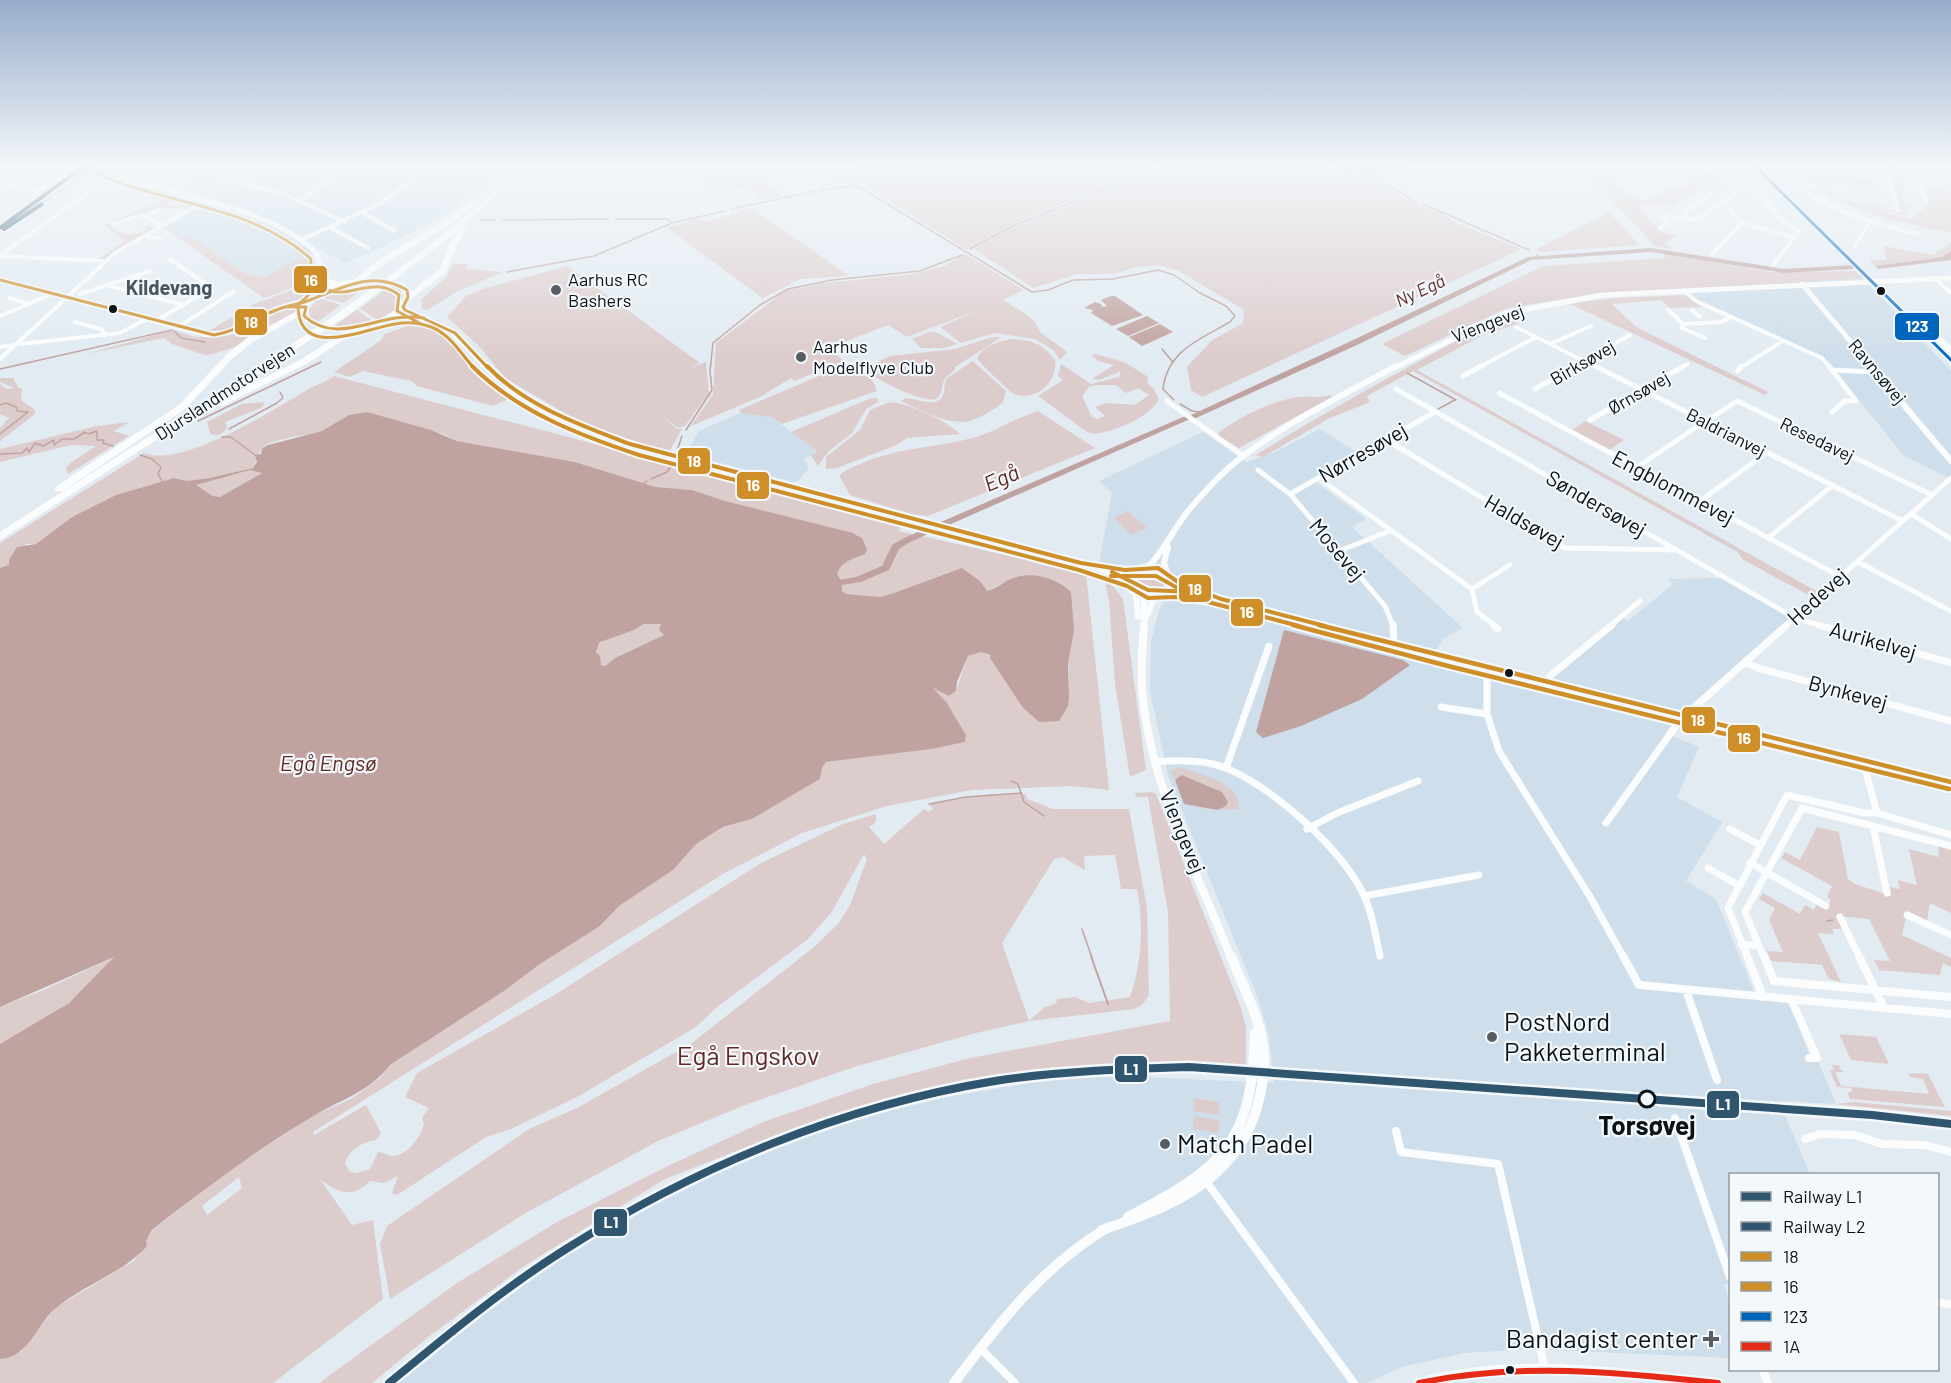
<svg xmlns="http://www.w3.org/2000/svg" width="1951" height="1383" viewBox="0 0 1951 1383" font-family="Barlow,sans-serif">
<rect width="100%" height="100%" fill="#e2ebf2"/>
<path fill="#cedeea" d="M222 166H508L441 217 377 250 344 263 318 248 263 277 248 275 191 237 179 240 162 226 206 201 176 192 185 187 183 184 216 173Z
M1863 278 1951 371V479L1904 456 1825 358 1698 301 1684 289Z
M743 412 772 417 819 453 804 458 809 468 798 481 794 482 686 454 699 431Z
M1320 429 1363 456 1316 482 1366 519 1352 527 1463 628 1443 639 1435 650 1551 678 1623 618 1628 621 1673 584 1667 579 1720 578 1790 617 1685 710 1665 733 1699 747 1677 797 1722 822 1686 881 1716 899 1757 999 1786 1003 1791 1006 1809 1054 1818 1061 1836 1104 1779 1101 1810 1174H1730V1284H1724L1730 1305V1358L1530 1349 1464 1353 1402 1367 1367 1383H397L450 1339 557 1262 675 1191 816 1130 934 1099 1054 1079 1123 1076 1274 1083 1269 1036 1258 998 1168 776 1150 691 1151 642 1159 610 1177 579 1159 564 1145 563 1129 567 1099 564 1112 493 1099 481 1203 432 1246 462 1273 453Z"/>
<path fill="#dcc" fill-rule="evenodd" d="M89 166H96C117 183 148 189 176 196L171 197 173 198H170L172 199 167 205C177 208 185 201 195 205L187 209 189 205 173 209 162 208 110 224C117 236 134 237 147 230L146 226 155 228 105 259H99L124 241 105 225 162 200 151 197 153 195 166 197 113 180Z
M743 166H748L782 196 760 200 748 187 715 192 700 177Z
M856 166H1151L1153 167 1015 223 967 250 858 181 873 178 817 188Z
M1168 166H1325L1371 178 1413 203 1441 213 1459 224 1522 249 1202 397 1191 390 1187 367 1211 341 1243 323 1244 310 1179 271 1159 265 1137 267 1114 274H1077L1033 288 974 249 1008 230Z
M1340 166H1415L1379 177Z
M1580 166H1585L1595 177 1609 176C1615 192 1636 204 1654 199 1662 196 1667 190 1674 186L1679 188 1692 180 1674 168 1678 167 1694 177 1706 171 1720 178 1708 184 1727 193 1706 186 1673 205H1637L1662 233 1678 235 1664 243 1673 250 1655 246Z
M1888 166H1893L1902 178H1898L1903 182 1904 204 1911 206 1906 216 1846 200 1886 206V209L1901 212Z
M90 169 104 178H80L0 234V229L48 197 78 172Z
M1818 173 1878 182 1879 189 1823 180Z
M1804 174H1816L1837 198 1911 219 1927 206 1925 188 1951 191V233C1891 219 1852 217 1804 174Z
M752 208 760 214 849 276 800 279 763 298 667 228 699 218 705 222Z
M1609 212 1639 245 1541 252 1535 250Z
M191 237 248 275 264 277 307 254 310 262 295 282 294 287 264 298 180 239Z
M1951 243V251L1942 257 1875 266 1869 260H1886L1884 246 1932 255Z
M302 245C318 255 315 265 312 281L319 288 312 294 298 287 314 261 298 246Z
M1664 253 1771 272 1855 271 1863 278 1568 298 1505 309 1405 356 1382 344 1543 266 1665 258Z
M965 254 1024 290 1003 300 1026 314 1035 322 1040 332 1067 352 1060 360 1053 350 1035 339 995 333 961 343 940 327 978 310 907 337 888 325 829 348 844 361 794 381 791 378 760 397 691 426 713 394 716 343 785 291 824 283 913 274 944 266Z
M453 264H468L466 269 503 272 458 291 427 310 422 309 421 300 446 277Z
M567 266 700 363 686 370 706 362 709 393 685 426 678 428 658 412 677 429H682L669 452 587 426 505 378 480 347 447 317 466 296 482 289Z
M361 282H373L344 303 320 297 332 290Z
M392 285 399 288 403 296 397 309 377 320 360 308Z
M294 289 310 296 276 306 234 330 209 331 254 304Z
M1685 295 1702 307 1670 308 1661 300 1612 304 1636 327 1768 392 1765 395 1570 304 1613 298Z
M318 298 341 305 316 323 310 317 309 310Z
M293 308 298 310 235 347 213 354 205 355 172 344 164 338 86 354 173 330 196 337 226 336 250 328 277 312Z
M357 310 374 322 355 327H332Z
M421 321C445 328 455 345 472 362 484 374 497 385 512 395L510 398 493 406 417 386 411 381 363 371 350 377 334 372 380 341 385 334Z
M1515 321 1518 324 1485 334 1417 370 1818 592 1812 597 1742 559 1739 553 1413 371 1367 396 1370 402 1328 419 1263 457 1256 455C1312 420 1369 388 1427 357 1454 343 1484 322 1515 321Z
M929 332H936L957 344 945 348H921L912 339Z
M992 337H1002L955 367V370L945 378C941 385 943 395 936 399 925 404 879 381 870 373L872 365 890 356 955 349Z
M1010 339C1030 339 1043 343 1055 360 1058 383 1035 402 1014 394 1011 393 979 362 977 359 982 346 998 342 1010 339Z
M1096 354 1126 363 1148 377 1147 383 1154 389 1159 399C1148 419 1117 430 1095 434L1087 432 1038 396 1063 380 1058 376 1061 364 1091 384 1119 377 1121 371 1099 380 1092 379 1114 365 1098 361 1091 355ZM1097 385H1116L1126 393 1138 388 1149 395 1135 405 1106 403 1095 407 1105 416 1097 419 1092 417 1082 396 1089 387Z
M973 361 1006 391 1003 403C994 409 981 418 970 421 949 426 920 410 901 401L905 398C915 398 935 408 942 397 946 392 943 385 947 378Z
M842 366 872 379 877 391 782 424 772 417 741 413 739 410Z
M334 376 871 516 900 526 899 531 1086 573 1109 790 1071 786 972 790 887 806 802 833 723 874 313 1132 314 1135 366 1105 381 1133 376 1140C362 1142 350 1149 345 1163L350 1172 356 1173 370 1169 378 1152C383 1152 388 1156 392 1156 409 1155 419 1138 424 1125L422 1118 429 1108 405 1097 417 1073 556 994 761 863 843 824 876 814V822L869 827 884 844 924 809 929 812 933 809 930 805 932 803 991 794H1025L1027 799 1053 809H1129L1147 908 1149 995 1142 1005 1134 1009 1029 1021 976 1033 854 1067 745 1105 658 1141 524 1214 390 1299 380 1244 387 1226 529 1129 577 1108 692 1043 814 947 839 923 850 905 867 859 864 854 831 913 807 940 717 1007 696 1027 577 1097 511 1129 486 1137 397 1195 392 1193 398 1176 384 1183 370 1181C353 1199 337 1193 320 1179L352 1225 373 1220 383 1299 273 1383H0V1359L21 1352 55 1308 135 1260 152 1231 217 1179 312 1116 353 1098 380 1078 390 1065 504 991 540 964 600 926 619 906 673 870 695 844 724 827 752 819 820 779 822 768 826 762 932 749 965 742 966 735 947 703 933 688 949 696 956 691 968 656 981 652 991 655 1023 708 1039 722 1060 716 1068 706 1069 666 1010 579 987 591 913 588 880 597 846 594 842 591V582L837 574C842 561 853 559 865 554L858 535 853 533 725 501 692 490 656 487 575 462 457 441 444 434 358 414C342 415 332 429 316 433 305 435 268 440 262 448 258 454 258 461 253 468L209 478 187 481 174 478 116 495 72 517 36 544H26L15 553 9 566 0 568V543L144 453C181 469 273 410 307 390 315 385 329 381 334 376ZM1115 855 1121 889H1137C1144 923 1142 964 1130 997L1089 1003 1075 997 1058 999 1055 1004 1045 1007 1029 1021 1002 943 1054 859 1062 857 1085 870 1084 856ZM239 1177 242 1188 207 1215 202 1206Z
M0 378H13L18 387 22 389 21 400 35 410V414L0 441V428L9 418 0 414V384L6 389 14 388 0 382Z
M1331 395 1332 397 1239 448 1219 436V432C1241 417 1267 403 1293 398 1307 395 1318 399 1331 395Z
M871 398H877L879 402 867 408 852 433 829 451 818 466 811 455 818 452 791 432Z
M262 402 265 404 261 408 225 422 227 427C225 433 215 438 210 433L207 422 242 404Z
M890 402C908 403 947 421 960 434L907 438 897 445 837 468 826 469V457L860 430 870 410Z
M1038 411 1095 448 928 516 911 514 850 495 839 475C884 447 925 450 973 438 994 432 1015 418 1038 411Z
M1585 421 1624 440 1608 451 1571 431Z
M129 422 114 431 129 436 68 474 66 468 69 464 96 446 71 445 0 462V449L97 426Z
M250 470 262 473 221 497 213 496 195 485Z
M1127 511 1147 528 1131 535 1114 518Z
M1154 569 1168 578 1163 588 1149 589 1138 581 1141 572Z
M1105 582 1112 585 1123 599 1146 770 1130 777 1115 684 1109 601Z
M660 623 664 635 615 658 605 666 601 665 596 652 602 640 634 630 644 624Z
M1180 767C1201 775 1241 782 1239 809L1218 810 1226 806 1222 792 1182 775 1175 780 1170 771Z
M1152 792 1156 794 1240 1005 1246 1027V1066L1165 1062 1092 1065 993 1077 896 1097 800 1126 665 1179 524 1266 427 1338 372 1383H319L457 1283 557 1222 672 1164 763 1122 873 1084 970 1058 1170 1021 1168 913 1148 797H1136L1135 793Z
M1817 827 1839 832 1848 879 1855 884 1891 896 1890 887 1900 889 1898 880 1917 885 1909 849 1939 857 1938 846 1951 850V913L1930 903 1927 921 1907 912 1902 935 1951 958V967L1943 963 1940 975 1879 970 1874 960 1890 961 1869 919 1836 916 1843 929H1832L1834 934 1818 933 1841 982 1829 979 1822 965 1771 961 1767 951 1783 952 1769 920 1775 908 1759 899 1763 893 1800 914 1805 905 1814 910 1817 904 1827 909 1831 900 1827 897 1832 886 1781 858 1785 852 1800 860Z
M114 957C103 986 28 1030 0 1044V1007L46 989Z
M1839 1034 1876 1037 1889 1064 1851 1060Z
M1832 1065 1841 1066 1839 1068 1844 1072H1835L1841 1086 1929 1094 1923 1079 1910 1077 1906 1069 1908 1073 1928 1074 1945 1107 1850 1099 1847 1092H1852L1851 1088 1837 1087 1830 1070H1834Z
M1194 1098 1219 1102V1115L1194 1111Z
M1854 1102 1951 1111V1116L1836 1104Z
M1194 1116 1219 1120V1133L1193 1129Z"/>
<path fill="#c0a3a0" fill-rule="evenodd" d="M1951 251V260L1878 269 1875 266 1942 257Z
M1111 296H1115L1143 315 1112 326 1091 313 1093 310 1084 308 1095 302 1101 304 1102 307 1107 306 1101 300Z
M1147 316 1159 323 1128 336 1116 329Z
M1160 324 1173 332 1142 346 1129 337Z
M367 412 431 430 457 441 575 462 656 487 692 490 725 501 853 533 862 538 867 550 865 554C853 559 842 561 837 574L842 582V591L846 594 880 597 894 593 962 568 980 581 987 591C995 589 1001 584 1008 580 1030 570 1055 577 1071 592L1074 630 1068 663 1069 698 1068 706 1059 721 1039 722 1023 708 990 658 991 655 981 652 968 656 957 682 956 691 949 696 933 688 947 703 966 735 965 742 932 749 826 762 822 768 820 779 752 819 723 827 696 844 673 870 619 906 600 926 540 964 504 991 390 1065C369 1093 339 1100 310 1118 255 1151 203 1190 152 1230L146 1241 147 1246C122 1274 85 1284 56 1308 37 1323 29 1358 0 1359V1044L69 1003 114 957 0 1007V568L9 565V560L17 547 36 544 72 517 116 495 174 478 187 481 209 478 253 468 257 462 255 455 261 454 262 448 268 445 322 431 349 415ZM250 470 262 473 220 497 213 496 196 485ZM644 624H661L659 630 664 635 615 658 605 666 601 665 600 656 596 652 600 642 634 630Z
M1284 630 1403 660 1410 665 1362 699 1301 726 1263 738 1256 732Z
M1182 775 1222 792 1228 802 1226 806 1218 810 1184 804 1175 780Z"/>
<g fill="none" stroke-linecap="round" stroke-linejoin="round">
<path stroke="#c0a3a0" stroke-width="1.5" d="M1332 166 1375 177 1416 202
M1158 168 1162 166
M820 191 856 185 1032 292 1048 290 1073 280 1113 279 1158 270 1174 275 1200 293 1226 306 1235 316 1230 322C1200 339 1167 351 1163 389L1174 400
M1423 204 1529 250
M731 209 816 191
M615 219H667L672 223 725 211
M481 220H495
M503 220 608 219
M970 249 1013 226 1155 169
M1537 255 1540 257
M507 272 594 256 672 223
M174 331 181 338 205 342
M1162 349 1172 361
M0 369 172 330
M1407 373 1456 400
M1180 404 1192 411 1201 412
M0 405 6 403 16 407 17 411 28 412 0 434
M1438 409 1455 400
M198 421 321 362
M229 429 277 403 283 398 280 392
M686 430 712 390 710 371 713 343 760 305 788 289 832 280 920 271 962 255
M222 437H231L255 455
M678 448 682 436
M0 454 22 453 27 448 29 452 35 443 43 446 54 440V445L62 439H74L85 432 88 434 97 431V440H104L103 443 113 446
M140 455 152 459 161 467 158 474 162 481
M651 479 667 472 671 466
M644 483 647 481
M1011 781 1018 784 1024 802 1044 816
M929 804 966 797 1022 793
M1827 921 1833 920
M1082 929 1092 958"/>
<path stroke="#c0a3a0" stroke-width="2" d="M1091 956 1108 1004"/>
<path fill="#c0a3a0" fill-rule="evenodd" d="M1651 248 1784 269 1853 265 1856 267 1853 269 1784 273 1651 252 1531 260 1357 345 1196 418H1190L1189 416 1351 341 1528 257Z
M1183 417H1186L1190 419 910 542 899 549 889 570 861 582 842 585 837 582 839 580 856 577 882 566 892 545 904 538Z"/>
<path stroke="#fbfcfd" stroke-width="4" d="M141 166 163 175V182L155 188
M225 166 222 178 284 194 345 222
M1655 166 1667 170
M1701 166 1759 196 1784 222 1799 231 1773 265
M1787 166 1786 177C1825 210 1870 223 1919 234
M1885 166 1898 210
M1913 166 1927 201
M1786 177 1803 174
M227 179 254 166
M1651 179 1670 185
M240 182 279 166
M1644 182 1676 166
M1618 183 1630 177 1658 188 1644 196
M1666 184 1683 175
M10 186 38 191 72 169V166
M1798 188 1814 185
M0 190 54 166
M300 200 352 166
M1816 202 1827 197
M1731 211 1741 223
M1684 212 1713 193
M363 213 395 231
M144 217 161 209
M1687 219 1681 218 1697 219 1738 191 1746 189
M113 224 142 215 162 225
M331 228 368 248
M1659 228 1669 225 1661 216 1681 218
M144 236 160 239
M301 240 379 204 433 166
M1855 246 1869 223
M0 255 105 181
M1712 255 1741 223 1794 237
M0 256 106 261
M1936 279 1951 293
M107 285 184 305
M1684 290 1696 301 1822 358 1830 368
M80 294 150 271
M10 298 28 304
M1668 310 1683 324 1682 328 1705 338
M1692 310 1700 317
M0 316 47 296
M156 321 211 288 170 259
M75 322 101 329 106 335
M1683 324 1722 322 1730 317
M178 327 233 292
M1516 327 1536 337
M21 344 120 333 147 319
M1550 344 1591 326
M0 347 16 345
M0 359 115 253 205 201
M1478 368 1536 337 1598 368
M1572 368 1630 335
M1681 368 1688 364
M1740 368 1783 341"/>
<path stroke="#fbfcfd" stroke-width="5" d="M1595 366 1903 521
M1829 366 1856 401H1845L1832 412
M1832 370 1877 372
M1738 371 1741 366
M1463 376 1481 366
M1396 389 1795 618 1823 626
M1535 389 1575 366
M1499 393 1841 577
M1167 401 1243 456
M1590 420 1684 366
M1705 422 1737 401 1932 495
M1385 439 1565 548 1677 550
M1636 468 1704 422
M1258 470 1290 494 1385 606 1393 626
M1324 482 1472 589
M1290 494 1435 412
M1699 502 1766 453
M1911 514 1951 539
M1768 538 1832 486
M1339 551 1390 531
M1858 562 1951 611
M1495 626 1477 612 1472 589 1510 565
M1610 626 1640 601
M1785 626 1951 478"/>
<path stroke="#fbfcfd" stroke-width="7" d="M1393 625 1394 644
M1493 625 1498 629
M1818 625 1951 663
M1745 662 1758 668 1951 721
M1487 667V714L1499 751 1589 895 1624 958
M1549 682 1550 676 1612 625
M1441 707 1487 714
M1863 761 1877 813
M1155 762C1177 760 1202 759 1223 767 1270 784 1346 852 1365 898 1373 916 1376 937 1380 956
M1226 768 1269 646
M1877 813 1951 835
M1606 823 1681 719 1787 625
M1873 826 1887 893
M1307 829 1337 813 1418 781
M1730 829 1760 845
M1750 863 1826 906
M1708 868 1738 885
M1364 896 1479 875
M1907 915 1951 935
M1840 917 1860 958
M1741 944 1759 946
M1748 958 1728 908 1787 795 1865 813H1877
M1764 958 1745 912 1802 808 1951 846"/>
<path stroke="#fbfcfd" stroke-width="8" d="M1623 956 1639 985 1951 1014
M1747 956 1763 997
M1764 956 1774 981 1951 997
M1859 956 1884 1008
M1686 990 1717 1080
M1791 999 1817 1058H1809
M1675 1118 1730 1277
M1396 1131 1401 1152 1498 1164 1545 1369
M1805 1139 1820 1134 1855 1135 1882 1144 1925 1145 1951 1152
M1205 1180 1354 1383
M1938 1303 1951 1304
M980 1348 1015 1383
M1763 1370 1768 1383"/>
<path stroke="#fbfcfd" stroke-width="5" d="M99 166C166 199 255 200 313 249L317 255 324 280 340 285
M0 280 208 335 235 331 272 311 314 298
M368 280 401 285 408 293C396 332 335 338 305 318V309C317 287 345 282 368 280Z
M1802 284 1873 368
M403 307 415 315 449 329 486 368
M1394 368 1506 313 1602 295 1951 278"/>
<path stroke="#fbfcfd" stroke-width="6" d="M485 366C525 409 586 429 640 447L1085 563
M1871 366 1951 461
M1081 563 1130 579 1149 591 1175 589 1210 595 1327 626
M1148 567C1163 552 1172 532 1185 515 1194 503 1205 492 1215 481 1260 434 1339 398 1396 366
M1115 569 1158 568 1174 580 1195 589
M1167 572 1164 563 1168 547
M1118 578 1136 595 1138 617
M1140 586 1144 603V626
M1146 618 1153 600 1161 591"/>
<path stroke="#fbfcfd" stroke-width="8" d="M1144 625C1142 653 1140 679 1144 707 1155 795 1199 876 1231 958
M1321 625 1450 659 1951 782"/>
<path stroke="#fbfcfd" stroke-width="10" d="M1128 1217C1223 1167 1252 1145 1255 1033
M1102 1230C1167 1208 1231 1184 1255 1114 1262 1092 1266 1069 1263 1046 1259 1015 1242 985 1231 956
M954 1383C999 1323 1042 1267 1107 1228
M1419 1383C1518 1357 1618 1373 1718 1383"/>
<path stroke="#fbfcfd" stroke-width="6" d="M1755 166 1951 360
M1928 327 1951 351"/>
<path fill="#fbfcfd" fill-rule="evenodd" d="M521 166H528L461 228 467 230 458 243 446 272 411 299 404 297 440 269 450 243 459 230 351 313 216 402 302 359 351 327H357V331L308 363 222 406H216V402L0 540V532C66 489 133 447 200 404 313 332 423 259 521 166Z
M474 199 481 201 453 223 387 262 359 283 352 281 381 258 447 219Z
M301 309 308 311 253 342 234 357 185 409 63 491H55V487L179 405 228 353 247 338Z"/>
<path stroke="#b1b3b5" stroke-width="1.5" d="M38 198 78 170"/>
<g stroke="#f2f8fc" stroke-width="6">
<path id="bus-1-far2" d="M0 280 214 335C238 331 256 317 279 309 289 305 300 304 310 300 344 287 372 270 407 290L408 297 403 307 405 310 455 333 488 368
M287 307H306L304 316C340 348 379 310 424 318"/>
</g>
<g stroke="#f2f8fc" stroke-width="8">
<path id="bus-1-far1" d="M487 366C525 406 580 425 630 444L1081 563 1125 570 1158 568 1178 582 1221 599 1325 626
M1112 572 1148 590 1192 592"/>
</g>
<g stroke="#f2f8fc" stroke-width="9">
<path id="bus-1" d="M1319 625 1951 782"/>
</g>
<g stroke="#f2f8fc" stroke-width="6">
<path id="bus-2-far2" d="M95 173C166 205 252 205 311 259L310 279 316 288 298 305C298 361 364 329 395 324 406 322 420 323 431 327 450 334 461 354 474 368
M314 267 315 282C319 284 323 288 328 290 350 299 374 275 399 295L397 311 421 324"/>
</g>
<g stroke="#f2f8fc" stroke-width="8">
<path id="bus-2-far1" d="M472 366C518 412 579 435 639 455L1079 570 1127 586 1148 598 1175 597 1208 602 1299 626
M1111 576H1156L1192 596"/>
</g>
<g stroke="#f2f8fc" stroke-width="9">
<path id="bus-2" d="M1293 625 1448 666 1949 789"/>
</g>
<g stroke="#f2f8fc" stroke-width="6">
<path id="bus-3" d="M1755 166 1951 360"/>
</g>
<g stroke="#f2f8fc" stroke-width="10">
<path id="bus-4" d="M1419 1383C1519 1362 1617 1372 1718 1383"/>
</g>
<use href="#bus-1-far2" stroke="#ce8f28" stroke-width="3"/>
<use href="#bus-1-far1" stroke="#ce8f28" stroke-width="4"/>
<use href="#bus-1" stroke="#ce8f28" stroke-width="4.5"/>
<use href="#bus-2-far2" stroke="#ce8f28" stroke-width="3"/>
<use href="#bus-2-far1" stroke="#ce8f28" stroke-width="4"/>
<use href="#bus-2" stroke="#ce8f28" stroke-width="4.5"/>
<use href="#bus-3" stroke="#0065bd" stroke-width="3"/>
<use href="#bus-4" stroke="#e52b18" stroke-width="6"/>
<g stroke="#f2f8fc" stroke-width="7">
<path id="rail-1-far1" d="M0 228 84 166"/>
</g>
<g stroke="#f2f8fc" stroke-width="13">
<path id="rail-1" d="M389 1383C446 1336 504 1288 566 1249 696 1167 842 1106 995 1081 1059 1071 1124 1069 1189 1067L1872 1115 1951 1124"/>
</g>
<g stroke="#f2f8fc" stroke-width="7">
<path id="rail-2" d="M4 229 42 204"/>
</g>
<use href="#rail-1-far1" stroke="#30556e" stroke-width="4"/>
<use href="#rail-1" stroke="#30556e" stroke-width="8"/>
<use href="#rail-2" stroke="#30556e" stroke-width="4"/>
</g>
<linearGradient id="sky" x2="0" y2="1"><stop stop-color="#98adcb"/><stop offset="0.46" stop-color="#f2f6f9"/><stop offset="1" stop-color="#f2f6f9" stop-opacity="0"/></linearGradient>
<rect width="1951" height="360" fill="url(#sky)"/>
<g fill="#575d62" stroke="#f2f8fc" stroke-width="2">
<circle cx="556" cy="290" r="6"/>
<circle cx="801" cy="357" r="6"/>
<circle cx="1492" cy="1037" r="6"/>
<circle cx="1165" cy="1144" r="6"/>
<path d="M1708 1330h6v6h6v6h-6v6h-6v-6h-6v-6h6z"/>
</g>
<g fill="#0c1115" stroke="#f2f8fc" stroke-width="2">
<circle cx="1881" cy="291" r="5"/>
<circle cx="113" cy="309" r="5"/>
<circle cx="1509" cy="673" r="5"/>
<circle cx="1510" cy="1370" r="5"/>
</g>
<circle fill="#f2f8fc" stroke="#0c1115" stroke-width="3" cx="1647" cy="1099" r="8"/>
<g text-anchor="middle" stroke-width="4.5" stroke-linejoin="round" paint-order="stroke">
<g font-size="18" fill="#0c1115" stroke="#f2f8fc" text-anchor="start">
<text x="568" y="286">Aarhus RC<tspan x="568" dy="21">Bashers</tspan></text>
<text x="813" y="353">Aarhus<tspan x="813" dy="21">Modelflyve Club</tspan></text>
</g>
<g font-size="18" font-style="italic" fill="#642923" stroke="#f2f8fc">
<text transform="translate(1420 291) rotate(-25)" y="6">Ny Egå</text>
</g>
<g font-size="18" fill="#0c1115" stroke="#f2f8fc">
<text transform="translate(1488 324) rotate(-21)" y="6">Viengevej</text>
<text transform="translate(1583 363) rotate(-30)" y="6">Birksøvej</text>
<text transform="translate(1877 372) rotate(50)" y="6">Ravnsøvej</text>
<text transform="translate(225 392) rotate(-33)" y="6">Djurslandmotorvejen</text>
<text transform="translate(1639 393) rotate(-30)" y="6">Ørnsøvej</text>
<text transform="translate(1726 433) rotate(27)" y="6">Baldrianvej</text>
<text transform="translate(1817 440) rotate(26)" y="6">Resedavej</text>
</g>
<g font-size="20" font-weight="bold" fill="#4a5760" stroke="#f2f8fc">
<text x="169" y="295">Kildevang</text>
</g>
<g font-size="21" fill="#0c1115" stroke="#f2f8fc">
<text transform="translate(1363 453) rotate(-30)" y="7">Nørresøvej</text>
<text transform="translate(1673 488) rotate(28)" y="7">Engblommevej</text>
<text transform="translate(1596 504) rotate(30)" y="7">Søndersøvej</text>
<text transform="translate(1524 522) rotate(30)" y="7">Haldsøvej</text>
<text transform="translate(1337 550) rotate(50)" y="7">Mosevej</text>
<text transform="translate(1818 597) rotate(-42)" y="7">Hedevej</text>
<text transform="translate(1873 641) rotate(16)" y="7">Aurikelvej</text>
<text transform="translate(1848 693) rotate(15)" y="7">Bynkevej</text>
<text transform="translate(1182 832) rotate(68)" y="7">Viengevej</text>
</g>
<g font-size="22" font-style="italic" fill="#642923" stroke="#f2f8fc">
<text transform="translate(1001 478) rotate(-23)" y="8">Egå</text>
<text x="328" y="771">Egå Engsø</text>
</g>
<g font-size="26" fill="#0c1115" stroke="#f2f8fc" text-anchor="start">
<text x="1504" y="1031">PostNord<tspan x="1504" dy="30">Pakketerminal</tspan></text>
<text x="1177" y="1153">Match Padel</text>
<text x="1698" y="1348" text-anchor="end">Bandagist center</text>
</g>
<g font-size="26" fill="#632822" stroke="#f2f8fc">
<text x="748" y="1065">Egå Engskov</text>
</g>
<g font-size="26" font-weight="bold" fill="#0c1115" stroke="#f2f8fc">
<text x="1647" y="1135">Torsøvej</text>
</g>
</g>
<g stroke="#f2f8fc" stroke-width="2">
<rect x="293" y="265" width="35" height="29" rx="6" fill="#ce8f28"/>
<rect x="234" y="308" width="34" height="28" rx="6" fill="#ce8f28"/>
<rect x="1894" y="312" width="46" height="29" rx="6" fill="#0065bd"/>
<rect x="677" y="447" width="34" height="28" rx="6" fill="#ce8f28"/>
<rect x="736" y="471" width="34" height="29" rx="6" fill="#ce8f28"/>
<rect x="1178" y="574" width="34" height="29" rx="6" fill="#ce8f28"/>
<rect x="1230" y="598" width="34" height="29" rx="6" fill="#ce8f28"/>
<rect x="1681" y="706" width="35" height="28" rx="6" fill="#ce8f28"/>
<rect x="1727" y="724" width="34" height="29" rx="6" fill="#ce8f28"/>
<rect x="1114" y="1055" width="34" height="28" rx="6" fill="#30556e"/>
<rect x="1706" y="1090" width="34" height="29" rx="6" fill="#30556e"/>
<rect x="593" y="1208" width="35" height="29" rx="6" fill="#30556e"/>
</g>
<g font-size="16" text-anchor="middle" font-weight="bold" fill="#fff">
<text x="311" y="286">16</text>
<text x="251" y="328">18</text>
<text x="1917" y="332">123</text>
<text x="694" y="467">18</text>
<text x="753" y="491">16</text>
<text x="1195" y="595">18</text>
<text x="1247" y="618">16</text>
<text x="1698" y="726">18</text>
<text x="1744" y="744">16</text>
<text x="1131" y="1075">L1</text>
<text x="1723" y="1110">L1</text>
<text x="611" y="1228">L1</text>
</g>
<rect x="1729" y="1173" width="210" height="198" fill="#f2f8fc" stroke="#969ca0" stroke-width="1.5"/>
<rect x="1741" y="1192" width="30" height="9" fill="#30556e" stroke="#969ca0" stroke-width="1.5"/>
<text x="1783" y="1203" font-size="18" fill="#0c1115">Railway L1</text>
<rect x="1741" y="1222" width="30" height="9" fill="#30556e" stroke="#969ca0" stroke-width="1.5"/>
<text x="1783" y="1233" font-size="18" fill="#0c1115">Railway L2</text>
<rect x="1741" y="1252" width="30" height="9" fill="#ce8f28" stroke="#969ca0" stroke-width="1.5"/>
<text x="1783" y="1263" font-size="18" fill="#0c1115">18</text>
<rect x="1741" y="1282" width="30" height="9" fill="#ce8f28" stroke="#969ca0" stroke-width="1.5"/>
<text x="1783" y="1293" font-size="18" fill="#0c1115">16</text>
<rect x="1741" y="1312" width="30" height="9" fill="#0065bd" stroke="#969ca0" stroke-width="1.5"/>
<text x="1783" y="1323" font-size="18" fill="#0c1115">123</text>
<rect x="1741" y="1342" width="30" height="9" fill="#e52b18" stroke="#969ca0" stroke-width="1.5"/>
<text x="1783" y="1353" font-size="18" fill="#0c1115">1A</text>
</svg>
